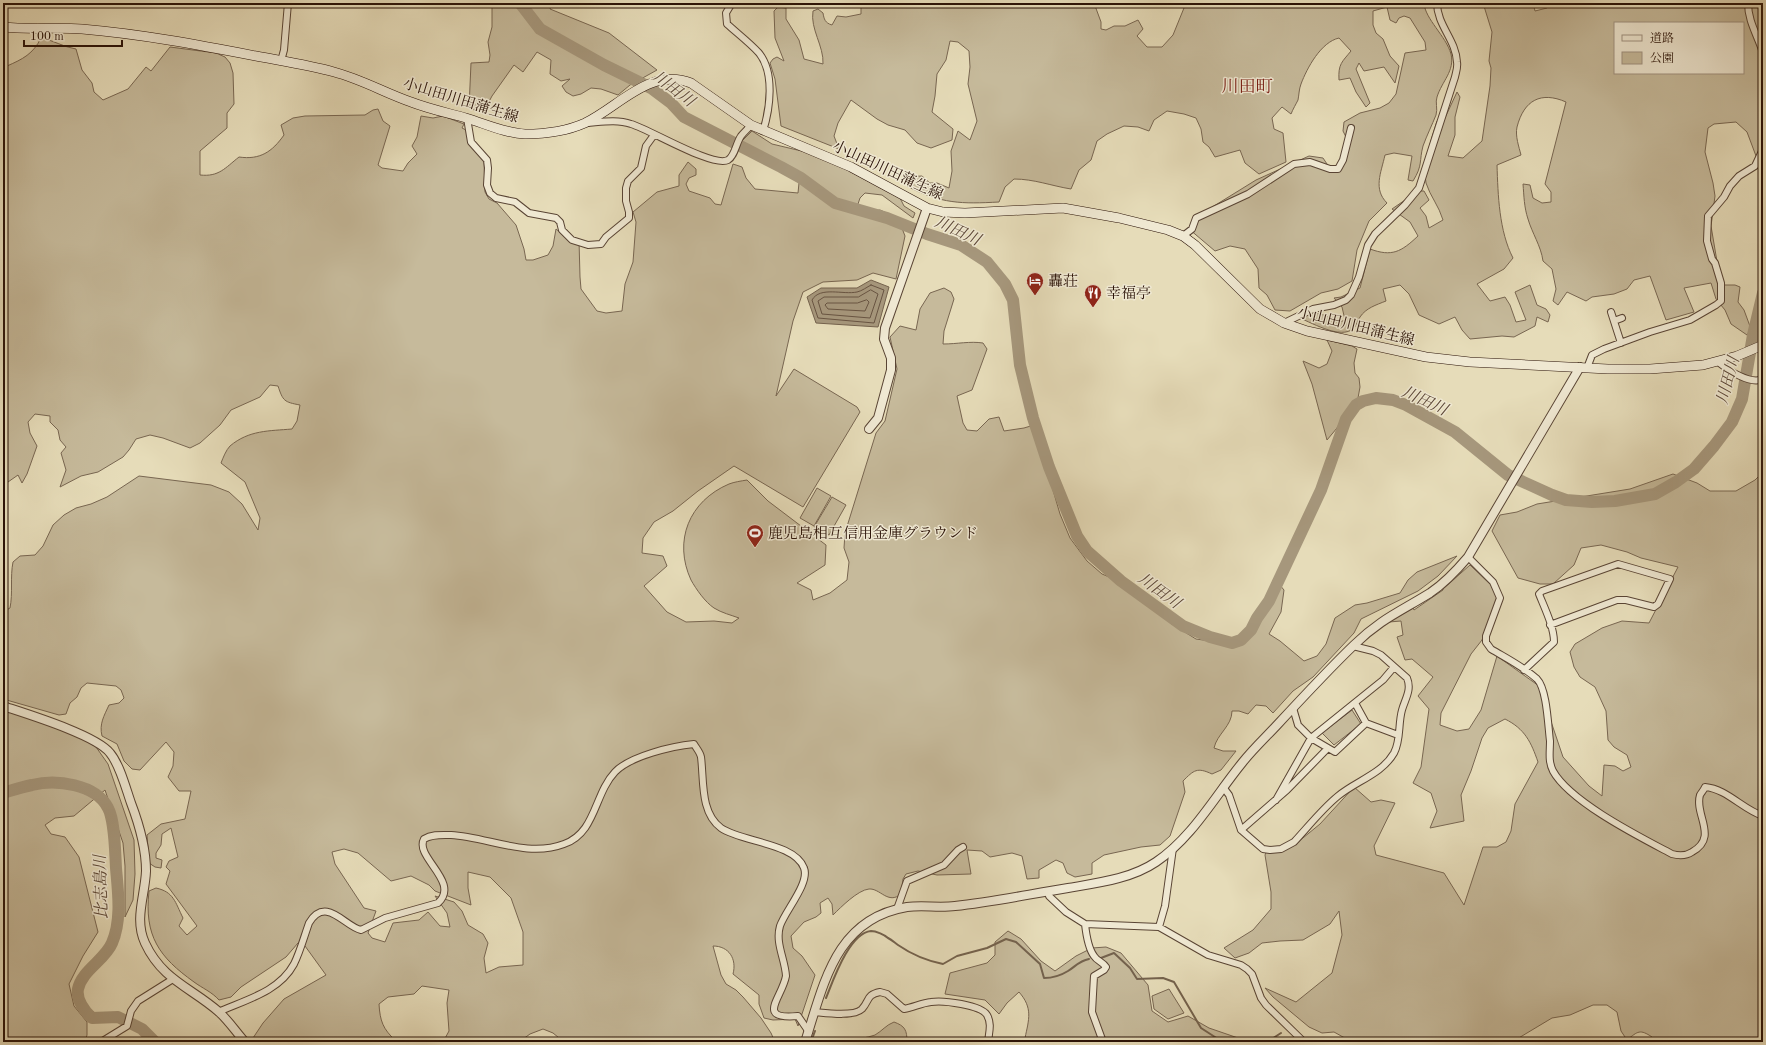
<svg xmlns="http://www.w3.org/2000/svg" width="1766" height="1045" viewBox="0 0 1766 1045" font-family="'Old Standard TT','Noto Serif JP',serif">
<rect width="100%" height="100%" fill="#e6dcb9"/>
<filter id="stains"><feTurbulence type="fractalNoise" baseFrequency=".005" numOctaves="4"/><feColorMatrix values="0 0 0 0 .2 0 0 0 0 .09 0 0 0 0 .02 0 0 0 .5 -.17"/></filter>
<radialGradient id="worn" r=".72"><stop offset=".6" stop-color="#630" stop-opacity="0"/><stop offset="1" stop-color="#630" stop-opacity=".3"/></radialGradient>
<path fill="#c6ba9b" stroke="#786651" fill-rule="evenodd" d="M491 3H552L550 9 609 33 657 70 630 85 618 95 601 89 591 88 581 94 573 96 566 92 562 86 570 79 561 81 550 74 551 60 537 52 523 72 514 65 492 96 483 113 469 108 471 63 489 62 490 55 488 42 492 27V3Z
M861 3H1094L1101 22V29L1106 30 1114 26H1125L1138 20 1143 29 1137 36 1147 47H1162L1173 35 1186 3H1424C1425 19 1446 36 1451 54 1455 71 1442 81 1437 97 1435 102 1438 109 1436 115 1432 125 1427 135 1423 146 1419 161 1423 165 1413 181L1408 180 1412 156 1394 153 1385 155C1381 173 1373 189 1387 203L1369 221 1357 250 1352 281 1338 289 1321 293 1290 311 1275 310 1267 295 1259 288 1258 269 1245 249 1230 246 1215 251 1189 229 1201 214 1256 180 1309 156 1323 158 1331 170 1338 169 1348 141 1343 131 1344 122 1360 113 1380 108 1389 103 1396 94 1405 53 1426 50 1425 42 1410 18 1404 16 1399 18 1396 23 1390 20 1387 7 1373 11V25L1376 33 1383 39 1390 56 1399 66 1395 83 1384 67 1364 71 1359 63 1356 69 1370 103 1366 107 1356 92 1350 78 1339 80C1338 64 1342 62 1351 51L1339 38C1321 42 1307 68 1301 84 1299 89 1299 95 1298 100 1296 104 1293 109 1291 114L1282 107 1272 118 1274 129 1283 133 1286 162 1259 174 1245 163 1240 150 1215 157 1209 147 1203 142 1201 129 1196 118 1184 114 1167 111 1154 120 1149 131 1138 127 1124 126 1107 134 1097 141 1091 160 1079 170 1071 189C1052 186 1034 179 1014 179L1005 187 999 202C962 204 941 204 907 186L904 177 922 176 930 183H937L949 188 952 171 951 151 958 131 970 140 977 121 968 84 970 67 969 51 958 42 950 41 946 60 937 74 935 96 932 112 953 129 952 140 931 148 917 143 905 130 888 125 877 119 851 100 838 123 834 136 839 149 781 126 775 79 770 63 773 59 777 57 784 61 775 38 774 11 778 7 786 8V19L799 40 804 59 823 64C824 46 810 29 813 11L818 9 823 13C824 19 825 23 832 25L837 16 846 17 861 14Z
M1483 3H1533L1535 11 1547 8 1548 3H1759V21L1763 28V159L1759 164 1747 132 1736 122 1714 124 1708 128 1705 152 1713 183 1715 196 1711 226 1720 279 1725 285H1735L1740 287 1738 302 1744 310 1751 329 1747 335 1731 324 1725 310 1716 299 1711 283 1684 288 1694 312 1666 320 1650 276 1634 280 1627 289 1614 294 1592 297 1586 301 1567 292 1558 305 1553 301 1556 289 1552 269 1543 261C1541 246 1532 233 1528 219 1524 207 1524 196 1523 184L1530 185 1533 198 1542 203 1551 202V192L1545 184 1566 102C1541 91 1524 100 1517 127 1515 136 1519 147 1521 155L1497 165C1498 195 1499 231 1513 258L1504 269 1477 284 1490 301 1505 297 1510 305 1516 322 1526 320 1515 292 1530 285 1537 305 1546 309 1550 315 1548 322 1537 317 1535 326 1514 337 1502 336 1470 339 1462 330 1455 317 1439 324 1419 315 1409 294 1400 285 1383 289 1386 301C1376 305 1366 308 1360 317 1358 320 1356 326 1354 328 1341 341 1309 321 1295 316L1302 310 1328 316 1340 322 1345 320 1342 307 1334 298 1341 297 1360 288 1370 249C1392 257 1401 252 1418 236L1410 222 1392 209 1405 200 1413 191H1424L1429 200 1420 208 1426 216 1429 228 1443 220C1439 206 1430 196 1426 183 1422 166 1432 137 1437 121L1444 120 1457 92 1460 97 1455 117V135L1448 156 1463 158 1482 141 1490 86 1491 68 1489 61 1492 32ZM1615 23H1743V73H1615Z
M41 38C53 40 63 47 76 49L82 70 92 83 94 92 103 100 128 89 146 67 151 71 170 47 216 53 225 57 230 63 233 73 234 104 227 113V128L200 151V175C219 177 225 168 239 157 260 160 272 152 284 135L281 125 293 118 305 116 365 115 373 110 378 109 383 121 390 126 378 165 382 168 403 171 408 163 417 154 412 146 417 137 421 116 433 118 443 116 464 124 462 128 466 130 484 159 485 192 489 199 497 203 516 225 524 249 526 260H533L548 255 553 246 556 229 567 238 579 240 580 277 581 289 597 311 606 313 622 311 625 284 633 262 636 222 633 212 657 192 679 186V175L688 162 696 169V175L689 178 686 184 689 191 710 198 715 204 721 205 733 164 742 167 746 178 755 189 798 193 800 173 741 142 752 131 772 144 810 153 836 164 900 198 904 206 915 213 913 218 882 195 865 193 860 198 855 213 880 210 898 218 905 236 896 279 873 273 857 280 823 282 803 292 793 321 776 396 794 369 857 407 860 412 803 507 734 466 698 491 673 511 654 522 643 538 642 553 663 556 667 566 644 586 667 612 686 622 714 621 732 623 739 618C731 615 722 613 714 608 705 602 696 589 691 580 673 541 689 501 729 484 734 482 741 481 747 480L768 501 826 545 825 565 797 583 811 590 813 600 830 593 847 580 849 562 844 548 845 533 876 433 885 421 897 369 890 337 900 326 916 330 920 309 930 293 944 288 951 292 954 299 944 331 943 344C957 344 970 341 983 343L987 349 972 390 957 396 963 423 967 430 977 431 989 419 999 417 1004 431 1024 428 1034 425 1060 514 1070 538 1087 561 1102 574 1140 590 1170 623 1196 639 1225 643 1244 638 1255 630 1274 578 1284 590 1281 612 1269 634 1280 641 1304 661 1317 656 1326 644 1335 618 1355 605 1367 603 1400 593 1408 580 1417 572 1457 556 1438 576 1418 591 1361 619 1354 633 1313 677 1293 691 1273 713 1266 706 1256 705 1248 714 1239 711H1232C1232 726 1217 734 1214 748L1223 751H1236L1221 770 1212 774C1197 767 1194 770 1183 781L1185 792 1170 836 1160 845 1141 847 1104 855 1092 863V874L1075 877 1067 873 1063 863 1056 860 1039 870V878L1027 879 1022 856 1012 853 990 857 982 851 967 850 971 874 937 875 918 871 906 874 903 879 901 894C888 905 880 888 869 889 858 890 841 907 833 915L832 904 828 898 820 903 821 913 816 917 804 922 791 936 793 948 802 956 815 975 798 1026 795 1019 773 1020 764 1018 759 1004V995L733 974C737 959 729 946 713 946L721 975 726 984 736 990 743 997 761 1018 771 1033 775 1042H564L553 1033 543 1029 530 1034 519 1042H443L449 1031 447 1003 449 990 422 986 414 994 388 997 379 1004C380 1021 383 1029 395 1040L426 1042H359L350 1039 338 1042H259L253 1038 263 1023 284 999 326 975 305 946 298 943 286 957 241 987 231 997 219 1000C212 992 202 988 194 982 159 957 144 936 149 891L156 888C174 892 175 902 183 918L179 926 187 935 197 926 166 884 170 871 166 867 169 861 178 857 171 828 162 834 161 845 156 853V858L162 860 161 868 155 867 149 863 147 835 161 824 185 819 191 791H179L168 777 173 766 174 752 166 742 140 770 132 769 124 761 117 744 102 736C99 724 104 716 109 705L119 703 124 698 121 690 116 686 87 683 81 688 77 697 70 703 66 714 59 715 3 699V612L10 608C13 593 10 577 13 562L20 556 35 555 43 546 53 525 64 515 76 508 91 504 107 497 139 476 211 485 229 492 242 504 258 530 260 518 245 482 221 463C223 458 226 450 230 446 249 430 269 431 292 429L297 421 300 405C284 402 283 401 278 386L270 385 260 397 231 410 220 425 200 443 190 448 163 438 150 435 136 439 129 450 123 457 98 472 81 476 60 487 66 470 61 453 66 447 60 440 58 430 50 422V416L35 414 28 422 30 433 37 446 27 474 22 483 18 475 8 482H3V48L7 66C23 59 33 54 41 38ZM344 849 358 853 391 881 411 876 429 885 435 891 471 905 468 888V872L490 877 511 898 523 932V965L499 967 486 973 484 958 488 943 483 934 468 925 462 911 454 902 435 896 447 913 450 927 440 926 428 912 419 920 393 923 385 942 372 938 368 933 376 911 364 908 335 864 332 852Z
M1327 340 1352 346 1357 349 1354 363 1355 373 1359 378 1360 387 1358 398 1348 408 1337 428 1327 440 1312 384 1303 361 1319 368 1327 364 1332 351Z
M1763 472V1042H1653L1652 1037C1640 1029 1638 1031 1627 1040L1621 1031 1617 1012 1607 1005H1593L1570 1015 1552 1018 1512 1042H1352L1334 1032 1322 1033 1309 1027 1273 997 1265 988 1296 1002 1332 973 1342 935 1339 911 1330 924 1303 940 1280 941 1262 943 1249 953 1235 958 1224 948 1253 930 1271 909V892L1265 855 1267 850 1298 842 1320 824 1354 787 1371 802 1381 800 1395 803 1374 846 1376 855 1444 873 1464 905 1483 847H1497L1506 842 1511 831 1515 804 1538 762C1531 742 1525 729 1505 719L1488 728 1482 738 1471 771 1461 795 1464 821 1430 828 1437 811 1431 793 1413 783 1421 767 1429 709 1418 696 1433 677 1412 659 1405 660 1397 637 1403 635 1401 621 1389 622 1413 608 1414 610 1443 590V589L1470 565 1491 585 1497 597 1482 640 1471 654 1441 713 1440 725 1457 731 1469 729 1481 710 1497 656 1539 686 1563 757 1589 786 1602 796 1604 765 1615 766 1623 771 1631 767 1627 755 1614 747 1608 740 1606 711 1595 687 1580 677 1574 667 1570 652 1575 644 1602 628 1622 621 1649 623 1678 567 1641 558 1627 552 1601 545 1581 548 1574 565 1553 584H1540L1518 578 1492 531 1500 515 1517 512 1537 504 1630 489 1673 474 1697 483 1710 491H1736L1755 480Z
M817 488 831 496 814 526 800 518Z
M832 497 846 505 829 535 814 527Z
M3 709 80 737 96 747 108 764 134 840 135 874 133 900 125 917V866L123 843 105 790 74 816 55 818 45 825 51 834 65 837 79 857 98 932 83 956 69 984 74 1006 87 1022V1035L85 1042H3Z
M1352 710 1361 724 1334 745 1322 733Z
M1008 931 1021 939 1041 961 1055 971 1076 956 1092 948 1106 947 1121 953 1148 985 1152 1011 1168 1022 1188 1016 1209 1028 1241 1039H1279L1280 1042H1047L1025 1038C1029 1019 1033 1008 1019 992L1007 1003 999 1014 985 1000 945 994 950 973 987 963 995 955V942Z
M1169 989 1184 1013 1168 1019 1154 1009 1152 996Z
M894 1022C905 1026 907 1030 907 1042H850C858 1038 867 1038 875 1035 882 1031 886 1025 894 1022Z"/>
<path fill="#a6977c" stroke="#74624d" d="M871 280 889 287 878 327 816 323 807 297 821 288H857Z"/>
<g fill="none" stroke-linecap="round" stroke-linejoin="round">
<path stroke="#685442" stroke-width="1" d="M871 285 884 290 874 323 818 318 812 300C820 286 843 295 857 292 862 291 867 287 871 285Z
M871 290 878 294 870 318 822 314 818 301 824 297H858Z
M867 300 869 302 865 311 828 309 825 305 827 303H857Z"/>
<path stroke="#74624d" stroke-width="2" d="M1752 341 1758 343
M1101 958 1114 953 1130 968 1137 979 1163 978 1174 982 1201 1028 1218 1039 1233 1042
M826 998C833 981 849 933 871 931 876 931 885 935 888 938 892 940 895 943 898 945 911 954 928 961 943 964L957 956 987 948 1006 939 1016 942 1040 964 1044 978C1052 978 1060 976 1068 971 1076 966 1079 961 1089 959
M811 1042 815 1031
M1267 1042 1281 1033"/>
<path stroke="#a6977c" stroke-width="12" d="M520 3 540 29 604 65 651 88 671 103 684 117 781 167 801 178 835 203 887 218 927 234 961 245 987 262 1005 284 1013 300 1020 365 1033 418 1049 467 1077 536 1087 551 1121 581 1183 626 1210 637 1232 643 1241 640 1251 630 1257 618 1269 601 1321 490 1346 419 1356 405 1363 401 1376 398 1393 400 1406 405 1455 432 1508 475 1552 495 1566 500 1592 502 1615 501 1655 494 1676 482 1694 469 1714 446 1732 422 1742 399 1753 335 1763 293
M3 793C13 790 22 787 32 785 56 779 96 784 108 808 115 821 115 852 116 868 118 892 122 920 112 943 105 960 82 970 78 989 76 999 84 1011 92 1018L118 1017 142 1029 155 1042"/>
<g stroke="#594434" stroke-width="8">
<path id="minor" d="M732 3 726 13 727 24C737 33 750 43 759 53 775 73 770 109 763 131
M1748 3C1748 22 1758 36 1763 53
M281 61 284 50 288 3
M467 118 471 142 487 160 488 168 487 185 490 193 496 198 515 202 529 213 556 218 560 222 562 230 572 240 588 245 601 244 606 237 629 218V212L626 201V188L628 181 641 168 646 146 654 135
M587 123C601 122 617 119 631 124 649 129 713 168 728 160 735 156 736 143 741 136 744 132 748 129 751 125
M1183 236 1192 229 1196 218 1248 194 1294 164 1310 162 1330 169H1338L1343 160 1351 128
M1611 312 1621 343
M1614 321 1622 318
M1284 323 1313 309 1334 305 1346 300 1351 295 1359 277 1368 245 1375 234 1405 205 1419 188 1455 77C1456 72 1458 67 1457 62 1456 40 1437 25 1437 3
M1718 362C1728 370 1750 385 1763 379
M1587 368 1592 355 1604 349 1650 332 1690 320 1716 305 1721 301V283L1715 263 1712 259 1707 241 1708 216 1724 197 1730 186 1739 176 1755 166 1763 149
M1468 557 1493 582 1500 598 1486 636V642L1491 649C1506 658 1524 667 1537 679 1547 689 1548 726 1550 741 1550 752 1548 761 1553 771 1570 802 1640 837 1672 854 1679 856 1686 856 1692 852 1719 837 1694 815 1700 795 1701 793 1704 790 1705 787 1727 789 1742 809 1763 816
M1524 670 1554 642C1554 627 1545 609 1539 594L1542 591 1618 564 1670 579 1658 604 1654 607 1626 600H1617L1550 625
M1355 703 1366 723 1398 735
M1328 748 1335 752 1366 723
M1223 787 1229 795 1241 830 1263 849 1270 850 1281 849 1294 842C1308 827 1322 809 1338 796 1356 781 1382 774 1394 753 1401 740 1398 724 1402 710 1405 699 1412 690 1407 678L1381 655 1373 651 1353 646
M1276 800 1311 738 1383 680 1394 667
M1241 830 1287 790 1328 748 1311 738 1298 725 1293 708
M1048 891 1049 896 1066 912 1085 924 1159 927 1208 955 1241 965 1247 969 1252 974 1261 998 1266 1005 1304 1042
M897 909 907 881 944 865 958 850 963 847
M1085 924C1086 933 1088 948 1094 956 1097 961 1103 962 1106 967L1104 970 1094 976 1092 1012 1103 1042
M1159 927 1165 906 1173 848
M218 1012C245 1000 279 992 294 964 300 952 304 937 309 923 326 895 345 927 361 930L385 918 438 903C461 882 414 857 424 839 432 834 442 835 451 835 488 837 527 858 564 844 596 833 594 794 615 772 630 756 673 746 694 744 696 748 700 752 701 757 704 780 700 813 721 828 741 842 795 843 804 868 810 883 785 911 780 926 775 943 785 959 786 976 782 998 755 1020 798 1016L809 1032
M815 1012C826 1013 854 1017 862 1009 870 1000 866 995 880 992L887 994 904 1009C914 1007 922 1003 931 1002 943 1000 981 1005 987 1015 992 1024 989 1032 988 1042
M101 1042 127 1026 131 1011 138 1001 173 979"/>
</g>
<g stroke="#594434" stroke-width="10">
<path id="tertiary" d="M869 429 878 418 891 370V358L884 339 885 328 927 208
M3 706C27 714 96 735 110 753 120 765 126 789 131 803 139 824 146 849 146 871 145 896 134 919 145 943 162 980 192 988 219 1012 229 1021 236 1032 245 1042
M805 1042C824 984 835 919 907 907 923 905 939 908 955 906 993 902 1030 894 1068 888 1097 883 1131 879 1156 862 1192 838 1215 796 1242 763 1253 749 1266 737 1278 724 1303 697 1328 670 1354 645 1379 620 1401 611 1430 593 1445 583 1457 570 1468 557L1580 367"/>
</g>
<g stroke="#2a1207" stroke-width="10">
<path id="secondary" d="M3 27C29 30 56 27 82 29 141 34 199 45 256 56 282 61 309 65 334 72 361 79 385 93 411 102 429 109 448 113 466 118 486 124 505 133 525 134 545 134 567 131 585 123 620 106 650 67 691 83L751 125 851 167 927 208 943 212 965 213 1063 208 1119 218 1168 230 1183 236 1195 245 1260 309 1284 323 1307 331 1426 357 1470 362 1608 369H1650L1703 365 1737 356 1763 345"/>
</g>
<use href="#minor" stroke="#efe8d2" stroke-width="6"/>
<use href="#tertiary" stroke="#efe8d2" stroke-width="8"/>
<use href="#secondary" stroke="#efe8d2" stroke-width="9"/>
</g>
<defs>
<g id="hotel-pin" transform="scale(0.9)"><path d="M0 17L-7.5 6A9.5 9.5 0 1 1 7.5 6Z" fill="#8f2418" stroke="#efe8d2"/><path d="M-6-4.5h1.5V1H6V5H4.5V3h-9V5H-6ZM-4 0a1.8 1.8 0 1 1 3.6 0ZM.5 0V-2.5h3Q6-2.5 6 0Z" fill="#fff"/></g>
<g id="restaurant-pin" transform="scale(0.9)"><path d="M0 17L-7.5 6A9.5 9.5 0 1 1 7.5 6Z" fill="#8f2418" stroke="#efe8d2"/><path d="M-5-6h1v4h1v-4h1v4h1v-4h1v5L-1.5 .5V6h-2V.5L-5-1ZM5-6V6H3V1.5H1.5Q1.5-4 5-6Z" fill="#fff"/></g>
<g id="stadium-pin" transform="scale(0.9)"><path d="M0 17L-7.5 6A9.5 9.5 0 1 1 7.5 6Z" fill="#8f2418" stroke="#efe8d2"/><path d="M0-5a6.5 5 0 1 0 0 10a6.5 5 0 1 0 0-10ZM-3.5-1.8h7v3.6h-7Z" fill="#fff"/></g>
</defs>
<g fill-rule="evenodd">
<use href="#hotel-pin" x="1035" y="281"/>
<use href="#restaurant-pin" x="1093" y="293"/>
<use href="#stadium-pin" x="755" y="533"/>
</g>
<g text-anchor="middle" stroke-width="3" stroke-linejoin="round" paint-order="stroke">
<g font-size="15" fill="#2a1207" stroke="#efe8d2">
<text transform="translate(461 100) rotate(17)" y="5">小山田川田蒲生線</text>
<text transform="translate(888 170) rotate(25)" y="5">小山田川田蒲生線</text>
<text transform="translate(1356 326) rotate(14)" y="5">小山田川田蒲生線</text>
</g>
<g font-size="15" fill="#2a1207" stroke="#efe8d2" text-anchor="start">
<text x="1048" y="286">轟荘</text>
<text x="1106" y="298">幸福亭</text>
<text x="768" y="538">鹿児島相互信用金庫グラウンド</text>
</g>
<g font-size="16" font-style="italic" fill="#5c4736" stroke="#efe8d2">
<text transform="translate(674 88) rotate(37)" y="6">川田川</text>
<text transform="translate(958 230) rotate(25)" y="6">川田川</text>
<text transform="translate(1727 380) rotate(-75)" y="6">川田川</text>
<text transform="translate(1425 400) rotate(25)" y="6">川田川</text>
<text transform="translate(1160 590) rotate(36)" y="6">川田川</text>
<text transform="translate(100 887) rotate(-92)" y="6">比志島川</text>
</g>
<g font-size="17" fill="#7a1f14" stroke="#efe8d2">
<text x="1247" y="92">川田町</text>
</g>
</g>
<rect width="1766" height="1045" fill="none" stroke="#e6dcb9" stroke-width="16"/>
<rect x="4" y="4" width="1758" height="1037" fill="none" stroke="#2a1207" stroke-width="2"/>
<rect x="8" y="8" width="1750" height="1029" fill="none" stroke="#2a1207"/>
<rect x="1614" y="22" width="130" height="52" fill="#efe8d2" stroke="#a09281"/>
<rect x="1622" y="35" width="20" height="6" fill="#efe8d2" stroke="#a09281"/>
<text x="1650" y="42" font-size="12" fill="#2a1207">道路</text>
<rect x="1622" y="52" width="20" height="12" fill="#c6ba9b" stroke="#a09281"/>
<text x="1650" y="62" font-size="12" fill="#2a1207">公園</text>
<path d="M24 40v6h98v-6" fill="none" stroke="#2a1207" stroke-width="2"/>
<text x="30" y="40" font-size="12" fill="#2a1207" stroke="#efe8d2" stroke-width="3" paint-order="stroke">100 m</text>
<rect width="100%" height="100%" filter="url(#stains)"/>
<rect width="100%" height="100%" fill="url(#worn)"/>
</svg>
